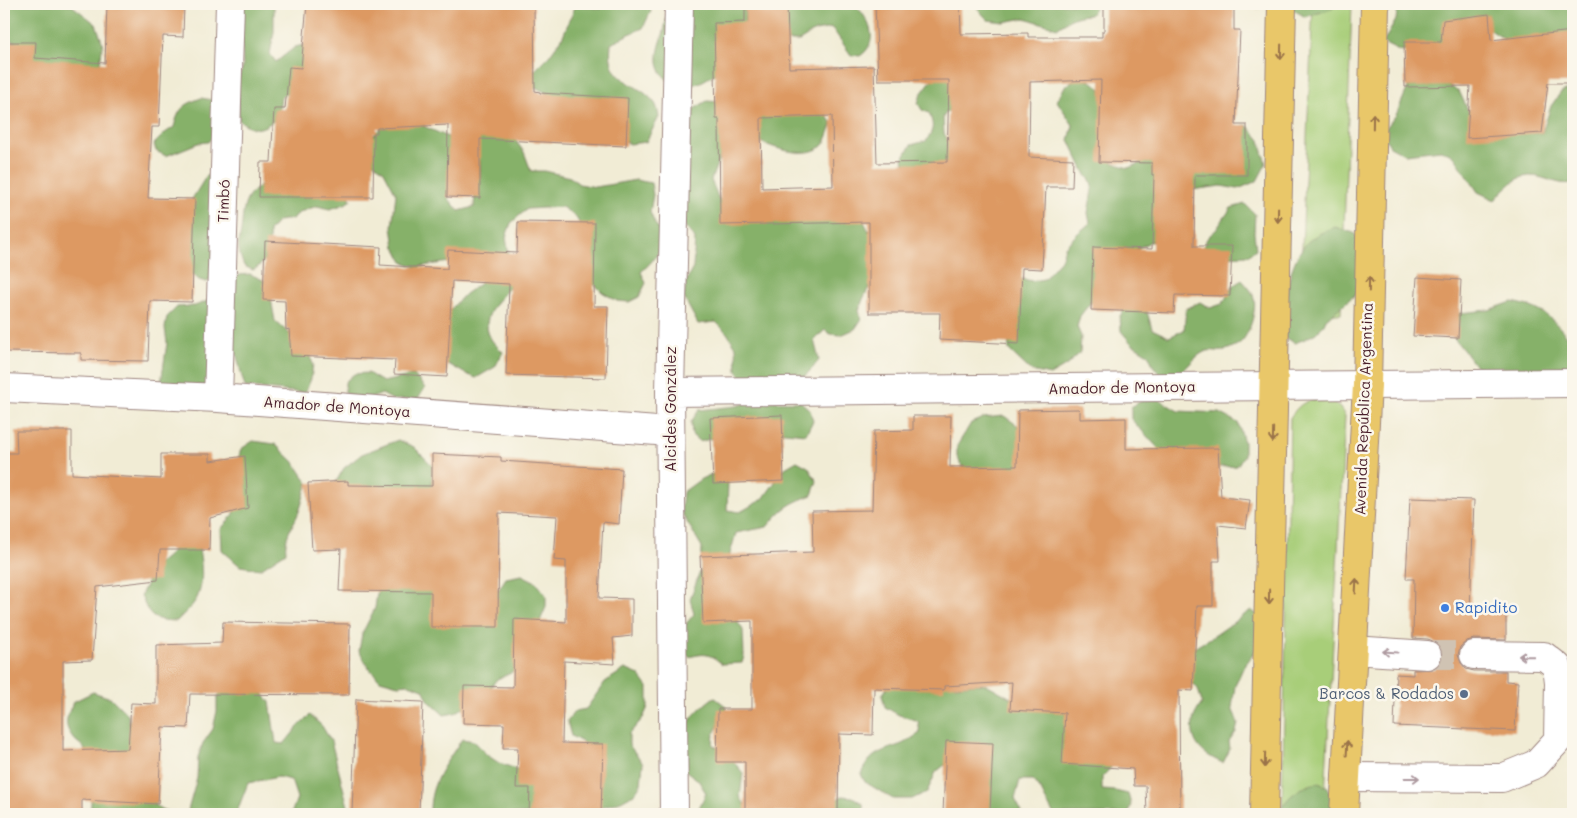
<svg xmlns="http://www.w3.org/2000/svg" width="1577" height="818" viewBox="0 0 1577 818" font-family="Mali,sans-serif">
<rect width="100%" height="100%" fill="#fbf7ec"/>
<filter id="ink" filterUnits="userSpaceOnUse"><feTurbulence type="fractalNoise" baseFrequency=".02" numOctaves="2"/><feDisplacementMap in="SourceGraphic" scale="10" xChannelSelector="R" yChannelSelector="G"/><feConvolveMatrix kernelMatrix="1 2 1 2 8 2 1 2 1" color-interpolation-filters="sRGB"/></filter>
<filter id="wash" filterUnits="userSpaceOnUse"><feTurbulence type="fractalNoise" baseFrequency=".0096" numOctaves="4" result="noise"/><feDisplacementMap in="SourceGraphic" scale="20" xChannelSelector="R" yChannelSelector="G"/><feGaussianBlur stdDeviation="1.12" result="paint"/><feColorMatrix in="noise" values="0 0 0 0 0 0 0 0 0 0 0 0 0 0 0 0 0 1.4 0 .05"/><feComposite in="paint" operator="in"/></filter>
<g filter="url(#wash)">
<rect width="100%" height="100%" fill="#f1ecd5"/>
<path fill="#a8ce79" stroke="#797652" d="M1313 4H1352L1341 314 1299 313Z
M1329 399 1340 408 1345 416 1324 814H1282L1290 418C1302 399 1309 400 1329 399Z"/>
<path fill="#86b169" stroke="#68684a" d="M4 4H70L96 24 103 44 100 62 80 103 20 44 4 37Z
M240 4H274V32L270 54 276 62 295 47 303 45 308 62 287 93 281 97 278 117C262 130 256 133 239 120L238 80 243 67Z
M608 4H650L651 11 643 28 625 36 611 44C606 84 635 79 654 102 657 105 658 112 659 117L646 142 629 144 558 99 533 86 515 140 524 152 531 171H545L570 177 579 184 596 187 636 180 651 183 653 195 650 212 655 224 663 235C663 251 653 261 641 272L646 283 639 297 629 302 617 301 602 292 594 284 586 267 585 232 575 216 562 207 527 209 511 223 506 237 513 283C501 298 479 316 490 337 492 342 499 348 503 352L495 367 476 378 464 373 443 361 450 310 465 294 481 283 482 271 469 259 417 267 403 262 395 247 392 227 396 194 384 171 370 160 367 143 385 123 412 121 450 138 453 188 448 198 459 211 474 207 475 193 480 177V161L474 153 470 143 517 70H535L549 56 562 38 575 7 581 5 601 9Z
M668 4H743L745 13 744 30 715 74 701 82 683 88C679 86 673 84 669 81 651 67 659 49 664 31 666 22 668 13 668 4Z
M785 4H854C869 18 881 42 860 56L851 55 832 28 815 31 799 41H783L776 13Z
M973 4H1096V7L1090 15C1076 15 1068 20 1057 28L1025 18 1003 22 988 20Z
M1250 4H1336L1332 9 1305 17C1292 7 1274 4 1257 8Z
M1398 4H1573V31L1555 37 1504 39 1480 23 1441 43 1418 48 1401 52 1383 43 1396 20Z
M949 57 950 108 943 117 944 133 958 161 905 168 903 158 911 145 926 141C934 129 934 126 929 113L922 110 918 103 921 94Z
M1077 78 1091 81 1101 89 1105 148 1111 162 1128 168 1234 126 1247 125 1260 140 1266 164 1257 181 1238 189 1221 186 1184 191 1162 236 1124 255 1091 302 1080 316 1077 327 1081 336 1080 353 1067 365 1050 375 1031 371 1009 350 1006 289 1023 279 1032 281 1044 279 1061 260 1065 247 1077 234 1090 223 1088 213 1093 184 1086 175 1069 140 1073 125 1057 101 1065 86Z
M1441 82 1459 91 1474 123 1515 134 1542 133 1551 106 1561 92 1573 87V183C1556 187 1540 172 1523 177 1512 180 1502 192 1495 200L1478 192 1454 156 1441 150 1405 154 1390 146 1382 133 1396 115 1408 87Z
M201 98 213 100 224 127 208 142 198 143 166 156 156 151 154 144 165 133 174 127C179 108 183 105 201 98Z
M707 101 824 111 832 124C830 130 827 141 822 146 804 161 769 146 751 138L720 156 711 180 720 202 859 212 876 245V273L863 299 859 310 861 320 855 329 841 335 830 334 825 330 814 340 819 360C796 391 783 385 748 386L737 371 736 347 727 333 716 322 698 324 684 298 686 281 693 268 695 239 684 225 687 113Z
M207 175 226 188 217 276 207 282 199 280 186 268 192 199Z
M263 183 346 190 351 200 345 204 330 209 317 206 300 212 292 219 278 221 269 231C270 246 268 263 253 270L244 266C235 244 240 244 242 223 244 202 246 196 263 183Z
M1245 204 1255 214 1254 233 1256 249 1248 255 1211 256 1203 246 1208 237 1216 230 1231 208Z
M1335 227 1354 233 1364 248 1356 294 1326 319 1323 326 1316 333 1305 339 1295 343 1281 336C1285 306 1286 252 1317 235 1322 232 1329 230 1335 227Z
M250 274 263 280 270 293 275 321 307 349 313 364 311 379 305 393 245 387C240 373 239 359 233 345L209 386 161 383 167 343 165 328 167 317 177 307 195 306 214 298 239 275Z
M1242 280C1247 286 1253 291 1254 299 1257 311 1248 340 1237 345 1233 347 1227 350 1223 351 1216 352 1211 349 1204 352 1187 361 1187 377 1161 376L1154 367 1148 354 1132 344 1121 331 1120 316 1126 307 1146 308 1152 329 1169 337 1184 330 1186 309 1200 302 1210 308 1222 304 1234 285Z
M1512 302C1544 308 1553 319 1573 343V372H1486L1475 365 1453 337 1460 313 1489 310Z
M368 373 383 382 414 375 425 388 418 399 393 400 382 394 369 399 356 400 345 392V382L354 374Z
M1158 399 1178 411 1220 413 1238 423 1244 442V455L1237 466 1219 467 1205 461 1159 449 1131 419V407L1143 400Z
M752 401 801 402 810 410 813 421 806 434 775 431 719 436 700 442 692 435 691 422 699 410 737 406Z
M1004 416 1017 425 1031 440 1034 477 963 467 957 457V446L971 423 983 418Z
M398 440 414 447 432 465V484L438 518 497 592 506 578 522 575 536 582 546 595V607L535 633 531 649 511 673 497 679 487 692 455 713 444 715 429 701 423 689 409 684 398 685 380 680 368 667 359 651 362 634 375 608 378 586 333 487 344 468 362 454Z
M253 441 275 444 294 462 308 483C304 493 302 505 298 514 292 528 284 536 286 552L260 569 240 566 222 550 221 529 234 514 237 492 236 467 241 449Z
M797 461 808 467 817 481 812 495C788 504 783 508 767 527L736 533 730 554 736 570 737 621 743 630 744 656 742 663 722 664C709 653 705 653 689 657L679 647 681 630 694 614 690 599 701 569 702 547 681 512 683 492 701 479 712 474 728 483 727 510 740 512 763 499 785 468Z
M179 541 199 549C202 565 204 586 196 600 191 608 183 614 177 621 152 620 150 619 141 595L147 583 149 570C162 561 172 555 179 541Z
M1251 610 1263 619 1268 634 1243 668 1235 686 1232 708 1238 723 1236 732 1229 742 1230 749 1223 763C1204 755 1190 745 1193 721 1194 715 1199 708 1202 703L1198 689 1185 673 1194 648 1217 634Z
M625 669 639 675 648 687V707L643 718 629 734V745L643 763 641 784 634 794 621 801 598 808 550 805 542 814H430C429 783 445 765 462 739L474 741 487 755 499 763 534 775 592 760 584 743 571 736 567 721 575 711 586 709 605 682Z
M926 672 956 686 975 684 988 685 1011 698 1027 696 1063 700 1070 728 1063 743 1072 756 1123 755 1102 777V790L1115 791 1128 794 1131 804 1128 814H1054C1045 802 1044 791 1033 780H1020L1015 799 1023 814H976L978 801 957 755 936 772 927 792 912 799H893L865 782 861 774C871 752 881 752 902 744 908 741 914 737 920 733L918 721 899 715 885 707 882 695 887 688Z
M257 687 270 702 276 743 284 744 297 728 310 715 322 726 331 741 350 814H291L297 798 291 780 278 777 248 783 236 814H187L197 778 198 757 203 743 213 729 217 711V699L224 688Z
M93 692 111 698 128 715 144 794 156 806 173 814H90C92 791 94 775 86 752 84 747 80 744 76 741 62 726 66 719 73 702Z
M714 697 727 707 714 734 713 745 727 754 743 773 740 797 751 814H698L699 808 706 793 698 780 686 771C683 732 681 722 714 697Z
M1318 783 1328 787 1334 806V814H1278C1286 797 1300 786 1318 783Z
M841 796 853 797 863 804 864 814H825Z"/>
<g id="blocks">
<path fill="#dd9962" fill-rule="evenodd" d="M107 4H184L183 37 163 36 159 127H152L148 198 195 199 192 302 150 301 148 361 81 360V353L4 352V42H36L35 58 105 63Z
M307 4H534L535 91 540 92V93L628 98 626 146 480 139V198L447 197 448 125 377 128V133H374L373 197H259L260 162H271L274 109H285L289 67 301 68Z
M745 4H787L789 68 874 66 877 163 947 162 949 80H878L875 4H960L961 34 1028 33V37H1102V31H1104V4H1234V30H1240L1236 125H1247V175H1195L1194 246H1232L1230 296 1175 295 1174 313 1091 310 1093 247 1152 249 1154 175H1152V163L1099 162 1101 80 1030 82 1029 157 1073 159 1072 187H1046L1042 269 1022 268 1019 344 939 340 940 313H869V222L720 225 719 119H716L714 23 745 22ZM832 116 833 186 762 188 761 118Z
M1489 14 1491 40 1573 31V83H1548L1542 133 1467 138 1470 86 1405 87 1404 42H1441L1443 20Z
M518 222 595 223 594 306H608L606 378 506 375 509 284 452 281 447 377 394 374 395 360 291 356 289 329 286 330 285 301 263 300 265 241 381 247 380 265 447 269 448 250 517 253Z
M1417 277 1461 280 1458 338 1413 336Z
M1078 409 1080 411V419L1126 418V449L1218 448 1221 497 1250 500 1246 528 1218 525 1220 561H1213V606H1197L1193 691 1179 690 1180 814H1147L1146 786H1134L1133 769 1062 764 1065 713 1010 710 1012 682 944 686V690L874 688 873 735 839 734 838 812H745V762H717L718 709H752V621L703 623 700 556 813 552 812 511 872 510 874 431 913 430V416H951L950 467 1017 466 1018 410Z
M782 415 784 481 713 484 710 418Z
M16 431H72V474L161 479V454H210V461L245 456 248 508 210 518 209 550H160L158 580 97 587 92 660 63 661V751L128 749 131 703 156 704V645L222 643 223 622 350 624 349 695 190 694 188 728 162 727 158 804 82 800V813L4 814V453H17Z
M432 454 501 457V461L622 469 619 524 603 522 599 598 632 599V636L613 638 615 664 564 661 562 743 603 744 601 814H529L530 788H516L518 748H503L504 724 463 723 464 686 513 687 514 619 566 622V561L554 560 557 516 499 513 498 627H431V592L339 591 341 549 312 550 308 483 348 481V485L432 486Z
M1410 498 1474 500 1470 613H1506V640L1474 639 1467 641 1460 647 1458 655 1461 663 1466 669 1474 671H1506V681L1518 682 1515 731 1394 726 1396 674 1413 675V670L1433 669 1440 664 1443 656 1441 648 1435 642 1428 639 1413 638 1414 579H1406Z
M356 699 423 702 419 814H352Z
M946 741 993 743 990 814H943Z"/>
</g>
</g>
<g filter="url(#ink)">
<use href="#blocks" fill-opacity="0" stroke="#9e8680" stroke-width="1"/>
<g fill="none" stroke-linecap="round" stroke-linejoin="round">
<path stroke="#d0c3b3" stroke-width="28" stroke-dasharray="28 14" stroke-linecap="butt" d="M1427 655H1474"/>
<g stroke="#9e8680" stroke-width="30">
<path id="minor" d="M4 388 218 398 670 432
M670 392 1573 383
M218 398 230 4
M1353 650 1427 655
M1346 777 1502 778 1536 764 1558 740 1559 682 1557 666 1544 656 1474 655
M674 814 670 392 679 4"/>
</g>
<g stroke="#9e8680" stroke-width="30">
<path id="major" d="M1264 814 1282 4
M1344 814 1367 385 1375 4"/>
</g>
<use href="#minor" stroke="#fff" stroke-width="28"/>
<use href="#major" stroke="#e9c769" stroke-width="28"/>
</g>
<defs><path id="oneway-shaft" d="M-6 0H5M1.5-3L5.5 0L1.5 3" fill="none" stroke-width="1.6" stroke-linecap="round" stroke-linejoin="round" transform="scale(1.25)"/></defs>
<g stroke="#9a734a">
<use href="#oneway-shaft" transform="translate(1281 52) rotate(91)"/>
<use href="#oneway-shaft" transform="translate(1373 121) rotate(-89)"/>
<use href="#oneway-shaft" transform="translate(1278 215) rotate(91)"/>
<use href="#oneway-shaft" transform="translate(1369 284) rotate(-89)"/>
<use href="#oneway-shaft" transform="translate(1273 435) rotate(91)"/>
<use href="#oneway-shaft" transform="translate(1356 586) rotate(-87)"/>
<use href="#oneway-shaft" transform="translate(1269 597) rotate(91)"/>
<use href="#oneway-shaft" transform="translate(1347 748) rotate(-87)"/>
<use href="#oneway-shaft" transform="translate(1265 760) rotate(91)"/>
</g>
<g stroke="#ae9aa0">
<use href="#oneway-shaft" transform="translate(1390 652) rotate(-176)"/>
<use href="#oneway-shaft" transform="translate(1526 656) rotate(-179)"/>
<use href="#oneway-shaft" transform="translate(1412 778)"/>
</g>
</g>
<circle fill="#3f7fe0" stroke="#fbf7ec" stroke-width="2" cx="1445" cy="608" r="5"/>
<circle fill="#5c6f8a" stroke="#fbf7ec" stroke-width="2" cx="1464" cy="694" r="5"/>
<g text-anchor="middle" stroke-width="5" stroke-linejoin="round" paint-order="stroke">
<g font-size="15" fill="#4a1f2b" stroke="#fbf7ec">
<text transform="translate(224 201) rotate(-88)" y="5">Timbó</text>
<text transform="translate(1122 388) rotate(-1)" y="5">Amador de Montoya</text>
<text transform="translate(337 407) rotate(4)" y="5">Amador de Montoya</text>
<text transform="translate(671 409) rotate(-90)" y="5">Alcides González</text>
<text transform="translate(1364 409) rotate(-88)" y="5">Avenida República Argentina</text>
</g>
<g font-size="15" fill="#366cbe" stroke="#fbf7ec" text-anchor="start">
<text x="1455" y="613">Rapidito</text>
</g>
<g font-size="15" fill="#4e5e75" stroke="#fbf7ec" text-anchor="end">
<text x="1454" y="699">Barcos &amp; Rodados</text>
</g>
</g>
<rect width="1577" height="818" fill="none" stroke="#fbf7ec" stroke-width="20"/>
</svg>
